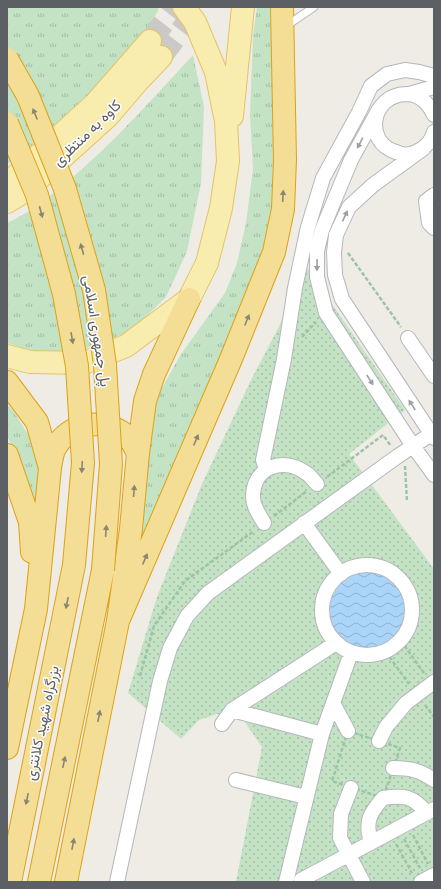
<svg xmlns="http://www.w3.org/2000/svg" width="441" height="889" viewBox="0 0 441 889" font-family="'Exo 2',Vazirmatn,sans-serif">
<defs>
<pattern id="grass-tufts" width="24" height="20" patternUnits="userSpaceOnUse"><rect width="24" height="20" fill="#c3e3c4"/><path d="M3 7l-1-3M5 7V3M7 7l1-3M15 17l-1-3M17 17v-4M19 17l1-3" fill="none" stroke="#a2bba3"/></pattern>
<pattern id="park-dots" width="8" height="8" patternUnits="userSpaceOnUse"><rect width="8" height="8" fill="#c3e3c4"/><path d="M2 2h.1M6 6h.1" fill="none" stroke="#a2bba3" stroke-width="1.8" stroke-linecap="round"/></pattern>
<pattern id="water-waves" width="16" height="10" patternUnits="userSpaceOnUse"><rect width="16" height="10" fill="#abd5f8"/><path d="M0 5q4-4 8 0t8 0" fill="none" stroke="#8eb0cc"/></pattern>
</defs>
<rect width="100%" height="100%" fill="#eeece5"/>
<path fill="url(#grass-tufts)" d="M7 7H155L159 9 147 31 87 99 46 135 7 164Z
M257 7H270L275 142 273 203 270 224 251 288 139 548 145 441 157 397 181 354 225 293 237 263 246 223 253 169 250 115 253 36Z
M193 55 204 107 201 183 187 251 166 297 130 332 79 351 34 352 7 343V223C17 218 27 213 36 206 95 164 144 108 193 55Z
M7 404 14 412 29 436 40 468 38 525 16 454 7 436Z"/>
<path fill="url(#park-dots)" d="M305 265 405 410 349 454 434 569V882H236L262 747 242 718 217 714 199 720 181 739 128 693 157 597 202 484 251 380 285 315Z"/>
<path fill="url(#water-waves)" d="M328 610a39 39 0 1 1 78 0a39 39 0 1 1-78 0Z"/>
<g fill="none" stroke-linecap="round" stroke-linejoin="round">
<path stroke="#cac9c5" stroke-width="22" stroke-dasharray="22 11" stroke-linecap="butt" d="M150 41 176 7
M161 57 191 17 195 7"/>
<g stroke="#b5b7ba" stroke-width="9">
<path id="lane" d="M286 26 314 7"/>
</g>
<g stroke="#b5b7ba" stroke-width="16">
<path id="street" d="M409 94 434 87
M379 109 351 160 322 230 317 251V277L326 313 413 446 434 475
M434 115C429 104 420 94 406 94 371 95 363 142 396 152 402 155 410 155 416 152 426 147 431 142 434 132
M424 148 373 185 349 207 336 235 334 252 335 275 342 299 434 438
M434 195 426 201 429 223 434 228
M408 338 434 376
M266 468 263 460 284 359 295 288 308 227 323 178 359 112 371 86 387 74 405 70 419 72 434 76
M264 523C259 515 253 506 253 497 253 467 283 456 306 473 310 475 313 480 317 484
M304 523 341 574
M322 610a45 45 0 1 1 90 0a45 45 0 1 1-90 0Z
M333 703 348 731
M232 710 322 734
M222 724 232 710 336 643
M379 741 386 727 406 703 434 682
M393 768C410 768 419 770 434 780
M236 780 306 797
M351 788 341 814 340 838 363 882
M371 843C365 822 369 814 383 798 404 795 413 796 427 813
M301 880 434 809
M117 882 160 681 170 648 187 616 208 593 398 456 431 434
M286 882 322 734 351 653
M421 882 434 875"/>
</g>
<g stroke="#e5c366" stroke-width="24">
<path id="primary" d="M232 116 243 7
M7 182 16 176 95 104 150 41
M7 202 25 191 108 116 137 82 161 57
M7 356 30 362 84 363 126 346 189 299 207 263 221 208 228 161 226 121 216 72 195 22 184 7"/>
</g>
<g stroke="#dea214" stroke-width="24">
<path id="highway" d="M7 382 37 422 50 468
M7 455 30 522 32 552
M118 621 231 359 274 252 283 209 285 160 282 7
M7 748 36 609 50 468C51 463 52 455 54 450 68 422 105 416 128 437 132 441 135 448 138 453
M10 882 74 565
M39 882 103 570
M66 882 118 621 131 529 138 453 145 401 154 374 189 299"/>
</g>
<path stroke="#9cc4a9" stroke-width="2.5" stroke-dasharray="4 2" stroke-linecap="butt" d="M348 253 401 327
M302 337 316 322
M405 466 407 502
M327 477 383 435 391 446
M274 516 307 491
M401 641 424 673
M386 652 409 684
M140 676 154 626 185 581 254 531
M425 705 434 717
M348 731 400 748 383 798 332 781Z
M413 835 428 864
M404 839 420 868
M396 844 412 873"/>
<use href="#lane" stroke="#fff" stroke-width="7"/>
<use href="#street" stroke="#fff" stroke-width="14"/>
<use href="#primary" stroke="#f8edaf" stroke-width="22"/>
<use href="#highway" stroke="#f4dd95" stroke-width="22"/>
<g stroke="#dea214" stroke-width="24" stroke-linecap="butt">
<path id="highway-bridge" d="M7 59 28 96 65 189 94 290 105 365 111 464 103 570
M7 123 37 195 64 294 77 366 83 463 74 565"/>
</g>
<use href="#highway-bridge" stroke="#f4dd95" stroke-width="22"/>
</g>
<defs><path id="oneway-solid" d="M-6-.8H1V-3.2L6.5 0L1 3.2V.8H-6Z"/></defs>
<g fill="#8a8673">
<use href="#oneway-solid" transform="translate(35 114) rotate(-112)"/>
<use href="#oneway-solid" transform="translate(283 196) rotate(-87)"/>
<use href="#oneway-solid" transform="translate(41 212) rotate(75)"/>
<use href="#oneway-solid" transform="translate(82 249) rotate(-106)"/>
<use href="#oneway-solid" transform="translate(247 320) rotate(-68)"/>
<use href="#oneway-solid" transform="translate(72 338) rotate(80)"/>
<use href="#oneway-solid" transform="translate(196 440) rotate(-67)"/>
<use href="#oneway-solid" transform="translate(82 467) rotate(93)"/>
<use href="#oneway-solid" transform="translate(134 491) rotate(-85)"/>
<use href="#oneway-solid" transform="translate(106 531) rotate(-86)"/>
<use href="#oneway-solid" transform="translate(145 559) rotate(-67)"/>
<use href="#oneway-solid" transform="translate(67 603) rotate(102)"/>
<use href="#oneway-solid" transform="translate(99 716) rotate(-79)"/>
<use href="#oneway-solid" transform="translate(64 762) rotate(-78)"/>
<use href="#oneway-solid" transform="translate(27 799) rotate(102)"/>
<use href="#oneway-solid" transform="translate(73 844) rotate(-79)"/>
</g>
<g fill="#9da0a2">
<use href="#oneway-solid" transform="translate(360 143) rotate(118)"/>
<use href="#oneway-solid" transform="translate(345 216) rotate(-65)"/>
<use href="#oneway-solid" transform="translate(317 265) rotate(91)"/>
<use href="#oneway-solid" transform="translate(370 380) rotate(57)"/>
<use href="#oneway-solid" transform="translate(412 405) rotate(-123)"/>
</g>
<g text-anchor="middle" stroke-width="3" stroke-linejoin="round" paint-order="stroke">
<g font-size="15" fill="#5c6064" stroke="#fff">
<text transform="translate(87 133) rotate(-44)" y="5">کاوه به منتظری</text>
<text transform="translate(97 331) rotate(81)" y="5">پل جمهوری اسلامی</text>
<text transform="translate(42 723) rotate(-78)" y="5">بزرگراه شهید کلانتری</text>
</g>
</g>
<rect width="441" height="889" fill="none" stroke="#5c6064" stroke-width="16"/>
</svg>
